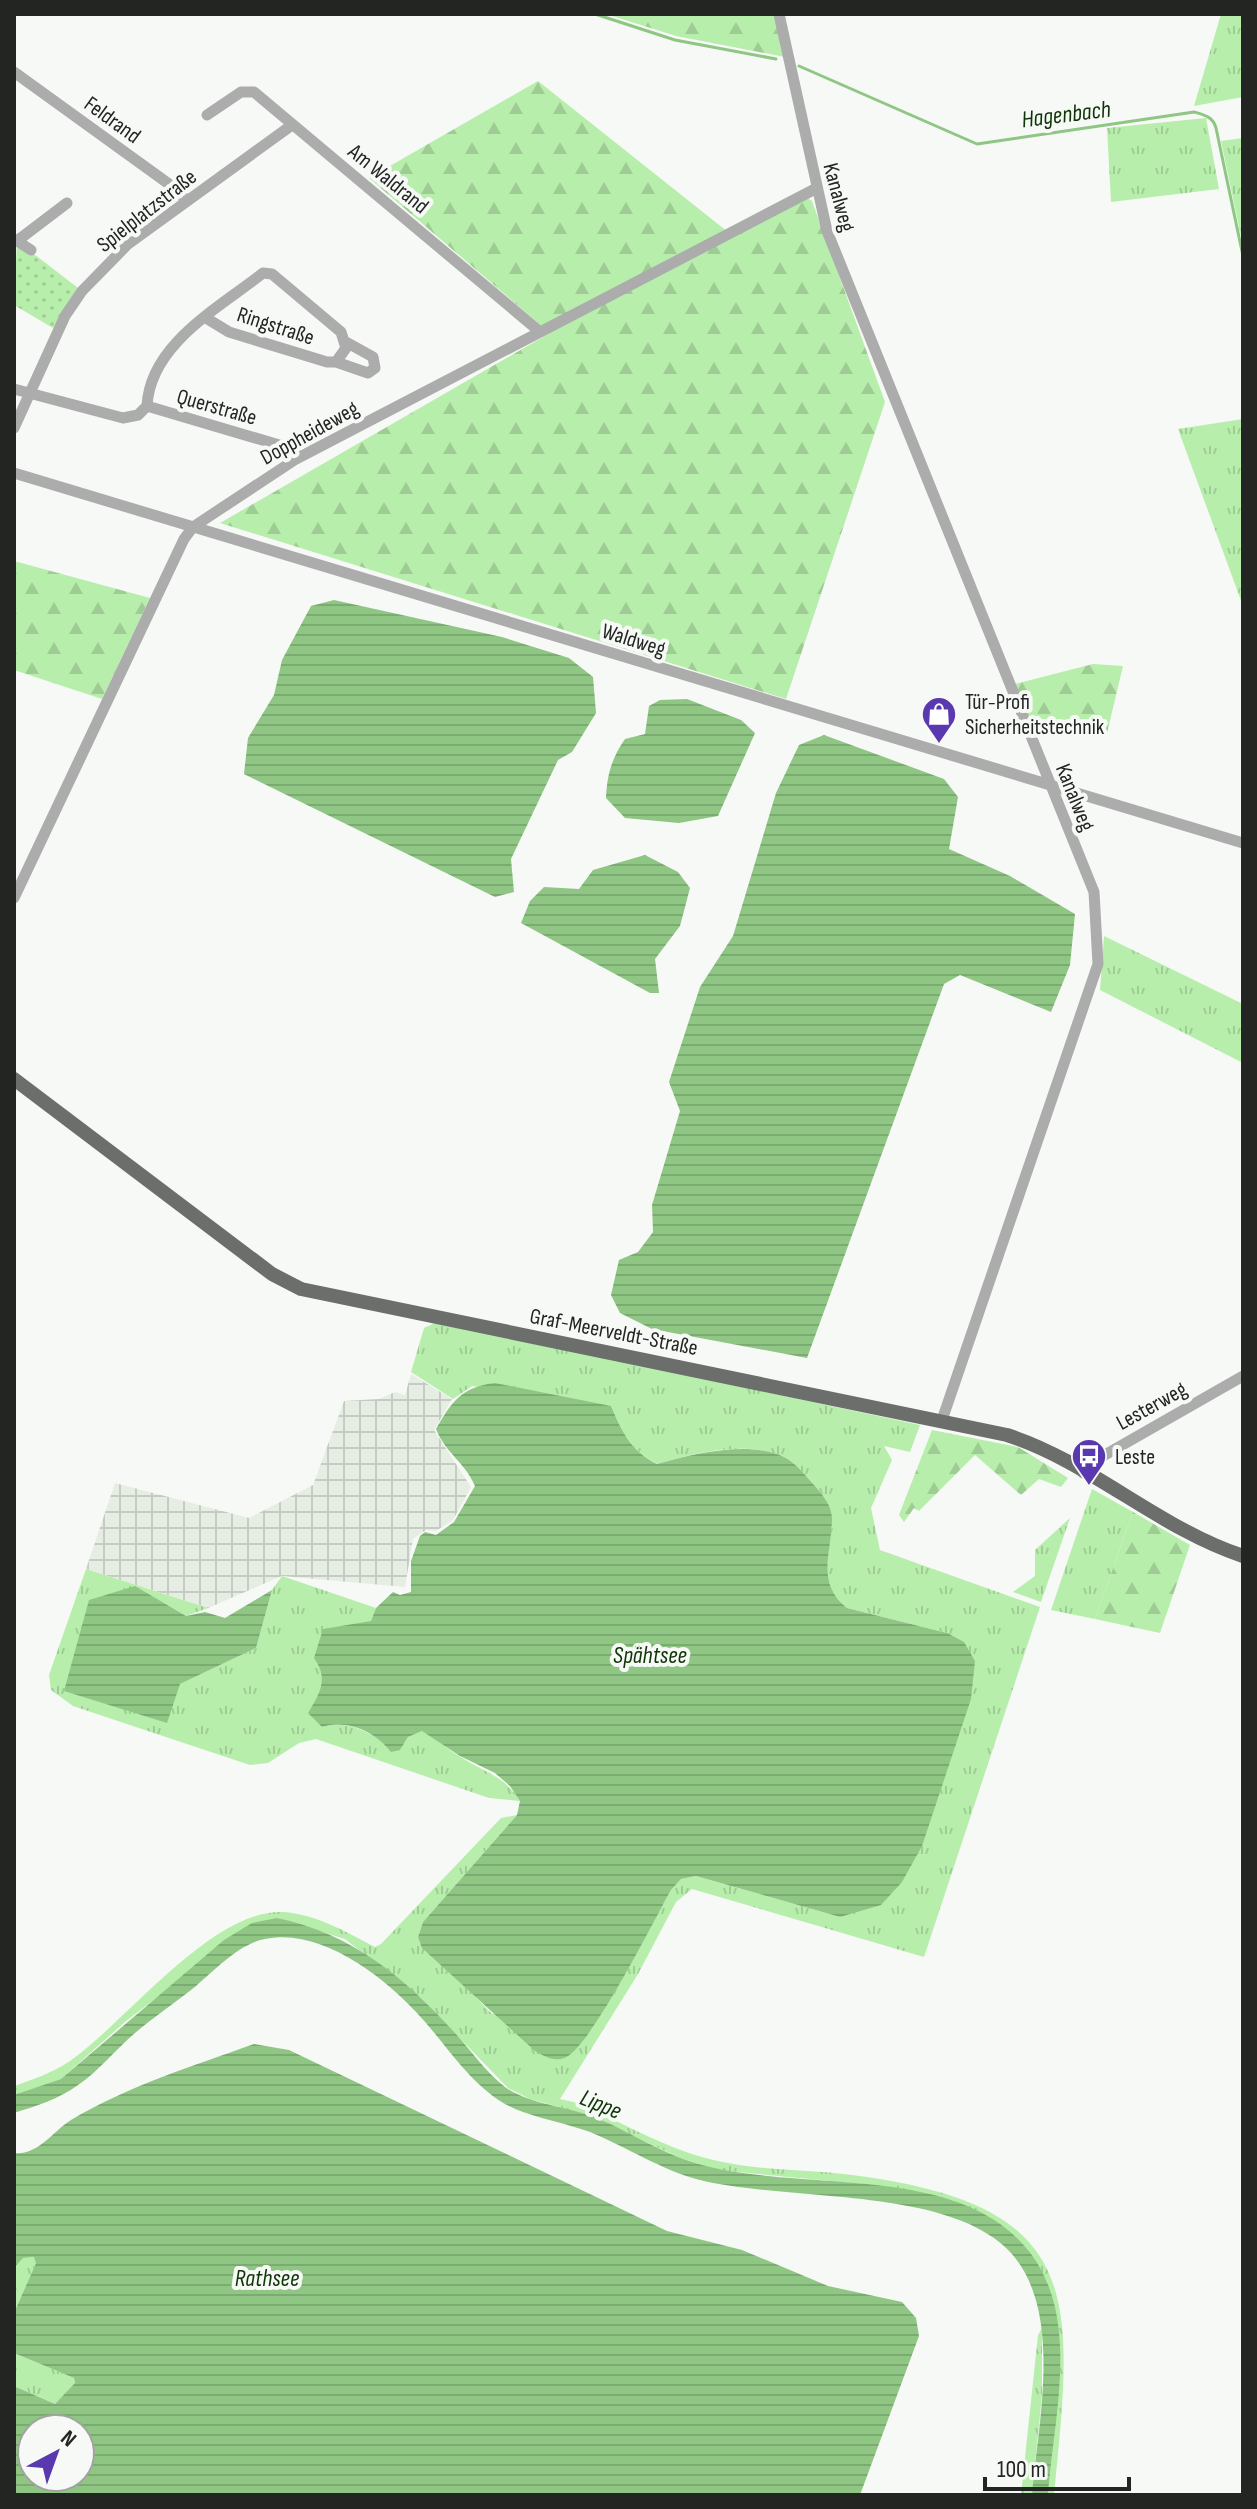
<svg xmlns="http://www.w3.org/2000/svg" width="1257" height="2509" viewBox="0 0 1257 2509" font-family="'Sofia Sans Condensed',sans-serif">
<defs>
<pattern id="industrial-grid" width="8" height="8" patternUnits="userSpaceOnUse" patternTransform="scale(2)"><rect width="8" height="8" fill="#e6eee4"/><path d="M0 4h8M4 0v8" fill="none" stroke="#c5ccc3"/></pattern>
<pattern id="grass-tufts" width="24" height="20" patternUnits="userSpaceOnUse" patternTransform="scale(2)"><rect width="24" height="20" fill="#b8eeac"/><path d="M3 7l-1-3M5 7V3M7 7l1-3M15 17l-1-3M17 17v-4M19 17l1-3" fill="none" stroke="#9ecc94"/></pattern>
<pattern id="forest-firs" width="22" height="20" patternUnits="userSpaceOnUse" patternTransform="scale(2)"><rect width="22" height="20" fill="#b8eeac"/><path d="M5 1l3.5 6h-7zM16 11l3.5 6h-7z" fill="#9ecc94"/></pattern>
<pattern id="park-dots" width="8" height="8" patternUnits="userSpaceOnUse" patternTransform="scale(2)"><rect width="8" height="8" fill="#b8eeac"/><path d="M2 2h.1M6 6h.1" fill="none" stroke="#9ecc94" stroke-width="1.8" stroke-linecap="round"/></pattern>
<pattern id="water-rules" width="6" height="5" patternUnits="userSpaceOnUse" patternTransform="scale(2)"><rect width="6" height="5" fill="#8fc684"/><path d="M0 2.5h6" fill="none" stroke="#7baa72"/></pattern>
</defs>
<rect width="100%" height="100%" fill="#f6f9f5"/>
<path fill="url(#industrial-grid)" d="M411 1374 452 1399 434 1430 471 1487 453 1520 436 1531 426 1530 413 1539 405 1587 282 1576 208 1608 86 1569 115 1483 249 1518 313 1485 344 1401 379 1399 395 1392 405 1395Z"/>
<path fill="url(#grass-tufts)" d="M1221 14H1243V97L1194 106Z
M1206 118 1219 189 1111 202 1107 128Z
M1243 138V246L1221 141Z
M1243 419V606L1178 429Z
M1104 936 1243 1004V1063L1100 990Z
M437 1322 920 1425 910 1452 884 1446 892 1460 871 1508 880 1550 1040 1607 924 1957 692 1889 676 1902 638 1974 560 2099 578 2103C623 2123 670 2151 718 2161 761 2171 808 2169 852 2175 1085 2205 1074 2294 1054 2495H1048L1059 2343 1046 2280 972 2209 931 2196 873 2185 716 2170 678 2157 591 2116 530 2099 508 2088 422 1999 345 1939 277 1918 180 1980 126 2021 61 2079 14 2096V2086C34 2079 52 2073 70 2061 126 2022 212 1909 283 1912 316 1914 346 1932 375 1947L381 1944 501 1818 517 1815 423 1922 418 1937 492 2014 616 1989 671 1890 681 1879 696 1876 840 1917 947 1633 847 1608C815 1582 831 1553 832 1518 832 1506 823 1495 815 1486 807 1477 795 1462 784 1457 748 1440 693 1453 658 1464 631 1451 622 1432 611 1406L472 1386 453 1399 411 1372 424 1328Z
M1092 1489 1133 1512 1095 1619 1051 1610Z
M1070 1518 1041 1602 1013 1592 1035 1576V1550Z
M86 1569 208 1608 186 1616 135 1587 180 1684 256 1648 272 1590 282 1576 376 1608 371 1621 323 1671V1689L309 1713 322 1727C351 1717 375 1738 400 1750L408 1737 422 1731C436 1738 446 1748 459 1756 483 1772 504 1775 520 1801L489 1798 316 1739 299 1743 268 1763 250 1765 73 1706 51 1690 49 1675Z
M35 2257 36 2263 14 2313V2268L23 2258Z
M1042 2328V2395L1032 2495H1021L1038 2335Z
M14 2353 74 2378 75 2384 55 2404 14 2386Z"/>
<path fill="url(#forest-firs)" d="M606 14H775L785 57 676 36Z
M538 81 733 236 806 197 812 201 885 402 786 699 220 523 550 333 369 178Z
M14 561 150 598 102 699 14 670Z
M1093 664 1123 666 1107 733 1027 716 1015 684Z
M932 1430 1018 1447 1068 1478 1061 1487 1039 1479 1021 1495 975 1455 919 1511 914 1508 904 1522 899 1515Z
M1133 1512 1190 1545 1160 1633 1095 1619Z"/>
<path fill="url(#park-dots)" d="M17 241 82 291 53 328 14 305Z"/>
<path fill="url(#water-rules)" fill-rule="evenodd" d="M334 600 502 637 569 658 593 677 596 713 572 752 558 760 511 859 514 892 495 897 244 774 248 738 274 695 282 660 311 606Z
M687 699 741 720 755 733 718 816 679 823 625 818 606 798C607 774 612 758 625 739L645 734 649 706 660 700Z
M824 735 944 779 958 797 949 849 1010 876 1075 914 1070 965 1051 1012 960 975 944 984 807 1358 652 1329 620 1313 611 1295 619 1260 638 1252 653 1232 652 1205 680 1111 669 1082 700 987 733 936 776 793 799 745Z
M645 855 678 872 690 888 680 926 655 959 659 993H650L521 923 530 901 544 887 579 889 593 870Z
M495 1383 611 1406C622 1432 631 1451 657 1464 693 1454 748 1440 784 1457 795 1462 807 1477 815 1486 823 1495 832 1506 832 1518 832 1553 815 1582 847 1608L947 1633 964 1642 975 1661 971 1699 922 1846 902 1882 881 1905 840 1917 696 1876 681 1879 671 1890C655 1918 589 2051 564 2058 553 2062 544 2056 535 2051L422 1948 418 1937 423 1922 517 1815 520 1801 510 1786 495 1773 460 1756 422 1731 408 1737 400 1750 391 1752C375 1731 346 1719 322 1727L308 1713C320 1693 329 1679 314 1658L323 1629 371 1621 376 1608 393 1592 400 1595 411 1592V1561L420 1536 425 1532 436 1535 454 1522 475 1486C465 1462 446 1454 436 1429 452 1401 462 1387 495 1383Z
M135 1586 186 1616 205 1612 225 1618 272 1590 256 1648 180 1684 167 1723 64 1691 89 1600Z
M277 1918C353 1934 404 1977 456 2034 472 2052 486 2072 505 2087 529 2104 564 2106 591 2116 621 2127 648 2145 678 2157 781 2199 957 2154 1031 2254 1081 2321 1053 2419 1048 2495H1032C1038 2422 1066 2302 1004 2246 939 2187 785 2201 700 2180 661 2170 627 2147 590 2132 568 2124 546 2120 523 2112 476 2096 450 2048 417 2013 383 1976 320 1927 265 1939 239 1944 216 1969 196 1986 176 2002 155 2016 135 2033 116 2049 99 2071 78 2085 59 2099 36 2106 14 2113V2095L61 2079 224 1940 252 1923Z
M254 2044 289 2050 667 2231 742 2250 828 2286 902 2302 916 2318 919 2336 860 2495H14V2386L55 2404 75 2383 74 2378 14 2353V2313L36 2263 34 2257 23 2258 14 2268V2153C38 2156 54 2130 71 2120 128 2086 193 2066 254 2044ZM32 2429H80V2477H32Z"/>
<g fill="none" stroke-linecap="round" stroke-linejoin="round">
<path stroke="#8fc684" stroke-width="3" d="M595 14 675 40 776 59
M799 66 977 144 1194 112C1205 115 1213 117 1216 128L1243 256"/>
<path stroke="#abacab" stroke-width="11" d="M779 14 827 231 1094 892 1098 964 942 1420
M14 72 180 192 186 201
M207 115 241 92H254L539 331
M14 239 31 250
M17 241 67 203
M336 362 368 373 375 368 373 357 346 342
M14 389 123 418 138 415 147 406 286 447 296 459
M147 406C150 344 219 308 263 273L272 274 341 332 346 348 336 362H327L229 332 206 318
M14 428 65 316 82 291 128 244 292 125
M14 473 1243 843
M14 898 184 539 193 527 296 459 815 189
M1083 1473 1089 1464 1243 1376"/>
<path stroke="#6b6e6b" stroke-width="14" d="M14 1079 272 1274 301 1289 1007 1435C1091 1462 1158 1528 1243 1556"/>
</g>
<defs>
<g id="shop-pin" transform="scale(1.8)"><path d="M0 17L-7.5 6A9.5 9.5 0 1 1 7.5 6Z" fill="#5a38b0" stroke="#f6f9f5"/><path d="M-5-2.5h2.3a2.7 3.5 0 0 1 5.4 0H5L5.5 6h-11ZM-1.5-2.5h3a1.5 2.3 0 0 0-3 0Z" fill="#fff"/></g>
<g id="bus-pin" transform="scale(1.8)"><path d="M0 17L-7.5 6A9.5 9.5 0 1 1 7.5 6Z" fill="#5a38b0" stroke="#f6f9f5"/><path d="M-5-6H5V4H4V6H2V4H-2V6H-4V4H-5ZM-3.5-4V0h7V-4ZM-3.5 1.2v1.5H-2V1.2ZM2 1.2v1.5H3.5V1.2Z" fill="#fff"/></g>
</defs>
<g fill-rule="evenodd">
<use href="#shop-pin" x="939" y="714"/>
<use href="#bus-pin" x="1089" y="1456"/>
</g>
<g text-anchor="middle" stroke-width="8" stroke-linejoin="round" paint-order="stroke">
<g font-size="22" fill="#232523" stroke="#f6f9f5">
<text transform="translate(113 119) rotate(36)" y="8">Feldrand</text>
<text transform="translate(389 178) rotate(39)" y="8">Am Waldrand</text>
<text transform="translate(840 197) rotate(75)" y="8">Kanalweg</text>
<text transform="translate(146 210) rotate(-38)" y="8">Spielplatzstraße</text>
<text transform="translate(276 325) rotate(18)" y="8">Ringstraße</text>
<text transform="translate(217 406) rotate(16)" y="8">Querstraße</text>
<text transform="translate(309 432) rotate(-29)" y="8">Doppheideweg</text>
<text transform="translate(634 639) rotate(17)" y="8">Waldweg</text>
<text transform="translate(1076 797) rotate(68)" y="8">Kanalweg</text>
<text transform="translate(614 1331) rotate(11)" y="8">Graf-Meerveldt-Straße</text>
<text transform="translate(1151 1405) rotate(-29)" y="8">Lesterweg</text>
</g>
<g font-size="22" fill="#232523" stroke="#f6f9f5" text-anchor="start">
<text x="965" y="709">Tür-Profi<tspan x="965" dy="25">Sicherheitstechnik</tspan></text>
<text x="1115" y="1464">Leste</text>
</g>
<g font-size="24" font-style="italic" fill="#0f3406" stroke="#f6f9f5">
<text transform="translate(1066 114) rotate(-7)" y="8">Hagenbach</text>
<text x="650" y="1663">Spähtsee</text>
<text transform="translate(601 2104) rotate(22)" y="8">Lippe</text>
<text x="267" y="2286">Rathsee</text>
</g>
</g>
<rect width="1257" height="2509" fill="none" stroke="#232523" stroke-width="32"/>
<g transform="translate(56 2453) rotate(41)"><circle r="38" fill="#f6f9f5" stroke="#a2a4a1" stroke-width="2"/>
<path d="M0-6L14 30L0 20L-14 30Z" fill="#5a38b0"/>
<text y="-12" font-size="22" font-weight="bold" text-anchor="middle" fill="#232523">N</text>
</g>
<path d="M985 2477v12h144v-12" fill="none" stroke="#232523" stroke-width="4"/>
<text x="997" y="2477" font-size="24" fill="#232523" stroke="#f6f9f5" stroke-width="6" paint-order="stroke">100 m</text>
</svg>
